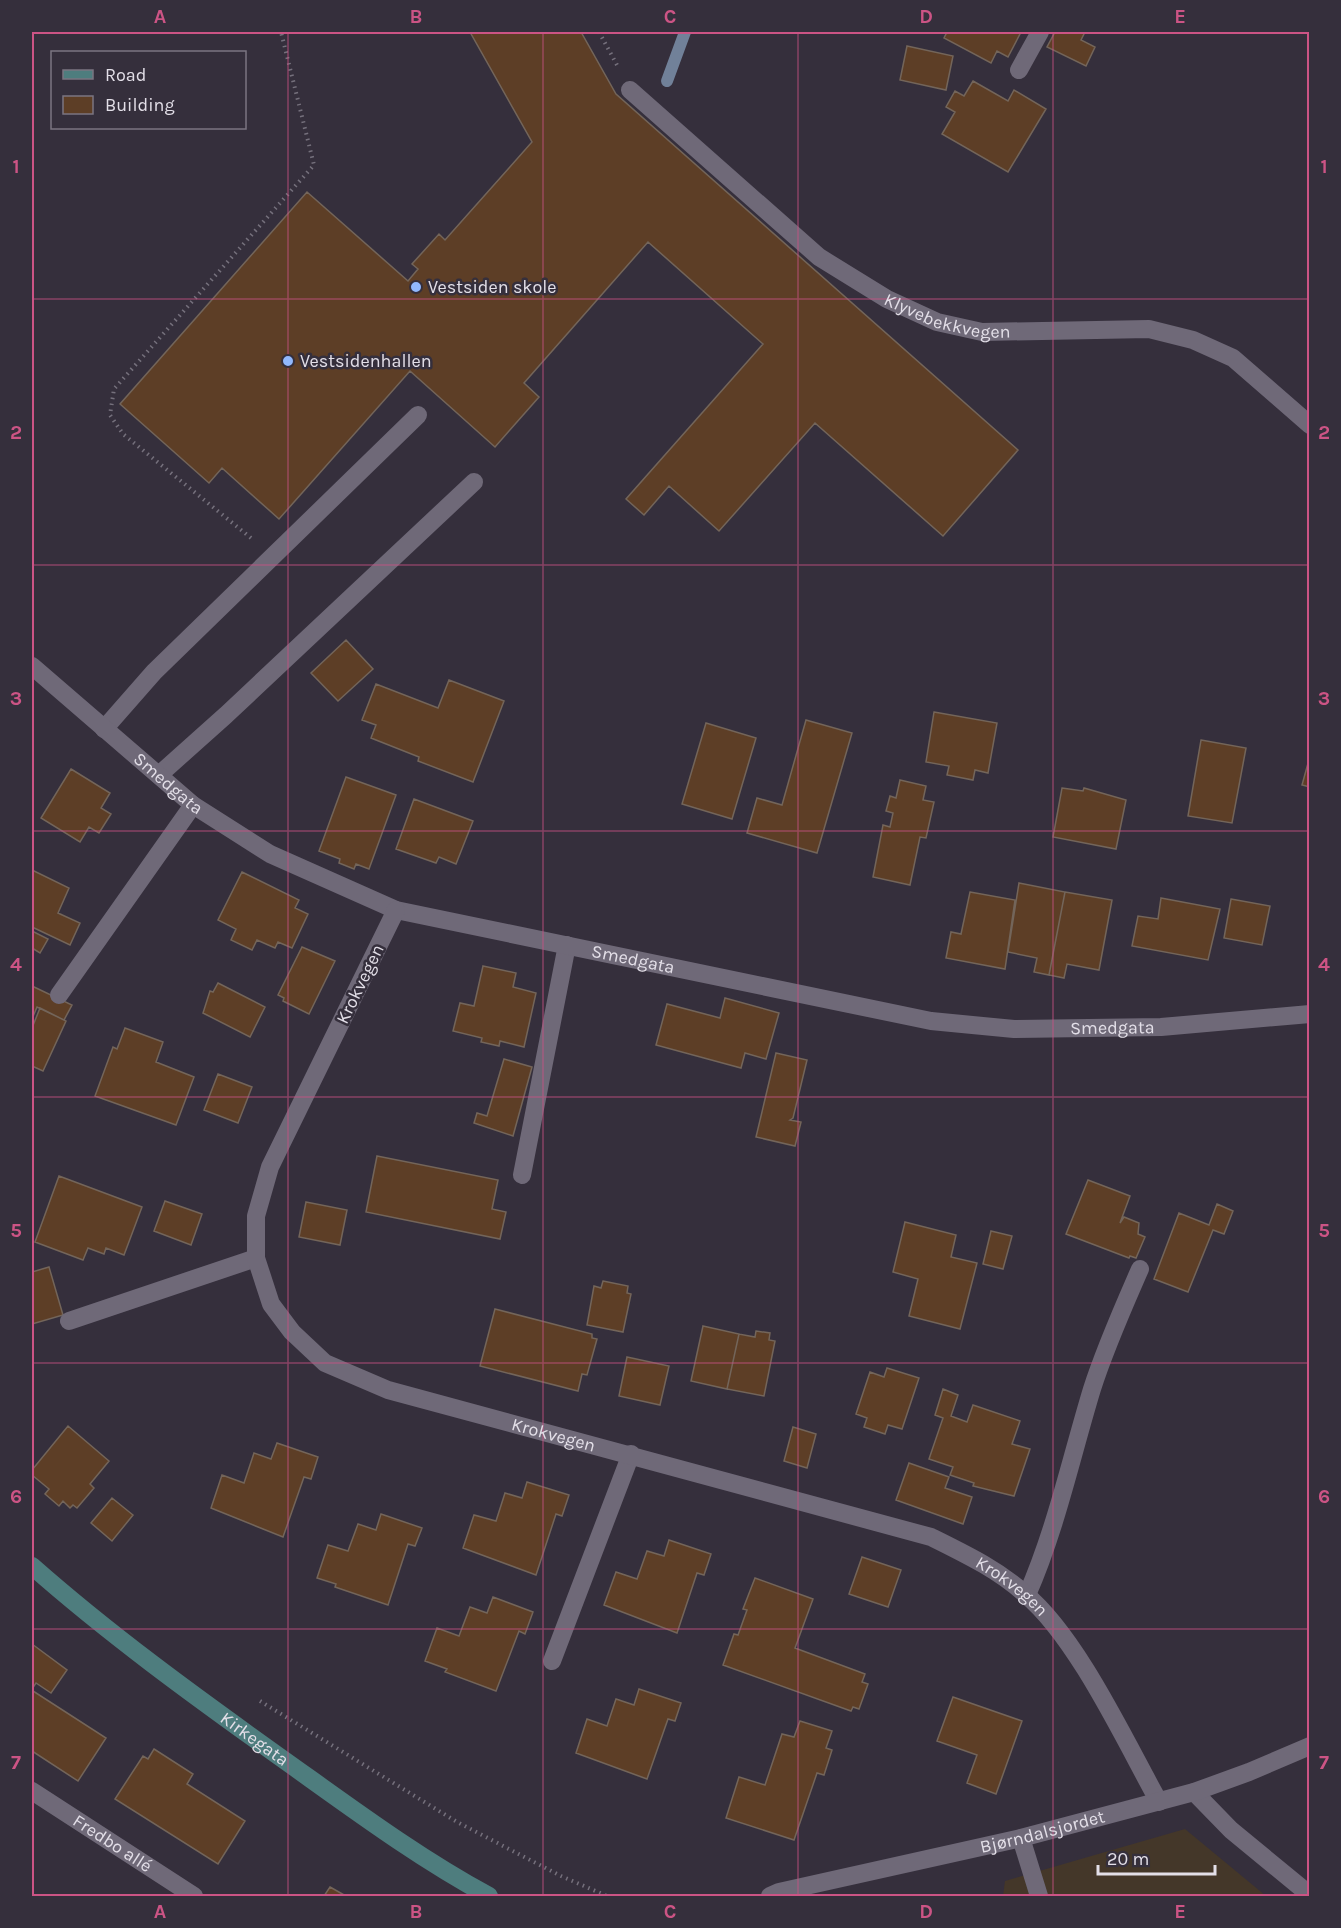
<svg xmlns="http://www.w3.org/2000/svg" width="1341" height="1928" viewBox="0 0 1341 1928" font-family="Karla,sans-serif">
<rect width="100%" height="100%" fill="#352f3c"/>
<path fill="#443729" d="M1185 1829 1266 1896H1003L1005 1881Z"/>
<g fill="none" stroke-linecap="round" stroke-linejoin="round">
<path stroke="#718199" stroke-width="12" d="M667 81 685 32"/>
</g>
<path fill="#5d3e26" stroke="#73655a" stroke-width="1.5" d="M470 32H581L616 94 1018 450 943 536 815 423 719 531 669 486 644 515 626 499 763 344 648 242 524 383 539 397 495 447 410 371 279 519 222 468 209 483 120 404 307 192 408 281 418 269 412 264 439 234 445 240 532 142Z
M947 32H1021L1008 57 997 51 991 63 944 38Z
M1055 32H1085L1081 40 1095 47 1086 66 1047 47Z
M907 46 953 56 946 90 900 80Z
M973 81 1008 101 1014 90 1046 109 1008 172 942 134 955 112 946 107 955 91 964 96Z
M346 640 373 669 338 701 311 673Z
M449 680 504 701 473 782 418 761 419 757 371 738 376 725 362 720 376 684 438 708Z
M934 712 997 723 988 773 975 770 973 780 947 775 949 766 926 762Z
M806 720 852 733 817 853 747 833 757 798 782 805Z
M706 723 756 738 732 819 682 804Z
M1201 740 1246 748 1232 823 1188 816Z
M1310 756V787L1302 785Z
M71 769 110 793 101 808 111 814 99 833 89 827 80 842 41 818Z
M346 777 396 795 369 869 356 864 354 869 339 863 340 859 319 851Z
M900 780 926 786 923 800 934 802 926 838 920 837 910 885 873 877 883 825 890 827 893 813 886 811 890 796 896 798Z
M1062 788 1083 791 1084 788 1126 800 1116 849 1053 837Z
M414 799 473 821 456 864 439 857 436 863 396 849Z
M32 870 69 888 58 913 80 923 70 945 32 927Z
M242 872 299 900 295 908 308 914 292 948 278 942 275 948 257 940 252 950 231 940 236 929 218 920Z
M1019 883 1065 892 1049 975 1034 972 1037 958 1008 952Z
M970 892 1015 900 1005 969 946 958 951 932 961 934Z
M1065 892 1112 900 1099 970 1067 964 1064 978 1049 975Z
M1161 898 1220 909 1208 960 1132 946 1138 916 1158 919Z
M1231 899 1270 906 1262 945 1224 938Z
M32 931 48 939 40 953 32 948Z
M302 947 335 961 309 1014 283 1001 284 998 278 995Z
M483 966 516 973 513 987 536 993 524 1047 500 1041 499 1046 481 1042 482 1038 453 1031 460 1003 474 1006Z
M218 983 265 1007 250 1037 203 1013 210 991 213 992Z
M32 986 72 1005 64 1020 37 1007 32 1019Z
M725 998 779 1013 766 1059 745 1053 741 1068 656 1045 667 1004 720 1018Z
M40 1008 66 1021 43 1071 32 1066V1028Z
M125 1028 163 1042 156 1062 194 1077 176 1125 95 1096 113 1047 117 1049Z
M776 1053 807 1060 793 1118 790 1120 801 1122 795 1146 756 1137Z
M504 1059 532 1067 513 1136 474 1123 477 1113 487 1116Z
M218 1074 252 1087 238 1123 204 1110Z
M377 1156 498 1180 492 1209 506 1212 500 1239 366 1212Z
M59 1176 142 1207 124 1255 106 1248 104 1254 88 1248 83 1260 35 1242Z
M1088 1180 1130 1196 1120 1223 1124 1217 1139 1223 1138 1234 1145 1237 1136 1258 1130 1256 1129 1258 1066 1234Z
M165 1201 202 1214 191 1245 154 1231Z
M306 1202 347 1210 340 1245 299 1237Z
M1217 1204 1233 1211 1224 1234 1213 1230 1188 1292 1154 1279 1179 1213 1209 1225Z
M905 1222 956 1235 951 1257 977 1263 960 1329 909 1316 918 1279 893 1272Z
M991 1231 1012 1236 1003 1269 983 1264Z
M49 1267 63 1315 32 1324V1272Z
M603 1281 628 1286 627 1293 631 1294 623 1332 587 1325 594 1286 601 1288Z
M495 1309 592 1334V1338L597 1339 587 1375 582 1374 578 1391 480 1366Z
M703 1326 739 1334 727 1389 691 1381Z
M756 1331 770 1333 769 1340 775 1341 764 1396 727 1389 739 1334 755 1337Z
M627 1357 669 1366 660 1405 619 1396Z
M887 1368 919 1378 902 1429 888 1425 885 1434 864 1427 867 1418 856 1414 870 1372 884 1377Z
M943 1389 958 1395 951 1416 967 1422 973 1405 1020 1421 1012 1444 1030 1449 1014 1496 973 1486 974 1483 950 1475 953 1467 929 1459 943 1418 935 1415Z
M68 1426 109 1461 90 1484 94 1488 77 1508 73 1505 70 1508 63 1501 59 1506 45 1494 49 1489 32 1475V1470Z
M793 1427 816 1434 807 1468 784 1461Z
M277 1443 318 1457 311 1479 304 1477 283 1537 211 1508 222 1475 244 1483 254 1453 271 1459Z
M909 1463 949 1477 945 1488 972 1497 963 1524 896 1500Z
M527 1482 569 1495 562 1516 556 1514 536 1575 463 1548 474 1515 496 1521 505 1493 522 1498Z
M112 1498 133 1515 112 1541 91 1523Z
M381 1514 422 1528 415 1546 408 1544 388 1605 335 1587 336 1584 317 1578 328 1545 348 1551 358 1524 376 1530Z
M669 1540 711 1554 704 1575 697 1573 677 1633 604 1605 616 1572 637 1579 647 1551 664 1556Z
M862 1557 901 1570 888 1607 849 1594Z
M755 1578 813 1599 795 1648 865 1674 862 1682 868 1684 859 1709 853 1707 851 1711 723 1665 734 1634 738 1635 747 1610 743 1609Z
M493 1597 533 1612 525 1634 519 1631 496 1691 445 1672 447 1669 425 1661 437 1628 459 1636 470 1607 487 1613Z
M32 1644 67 1670 51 1693 36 1683 32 1689Z
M639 1689 681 1703 675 1721 668 1719 647 1779 576 1753 587 1719 607 1726 616 1699 634 1705Z
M33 1691 106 1738 78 1781 32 1751Z
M953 1697 1022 1721 996 1794 967 1783 977 1755 937 1741Z
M800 1721 832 1731 826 1748 832 1750 824 1775 817 1773 794 1840 726 1818 739 1777 765 1785 782 1734 794 1737Z
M154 1749 193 1774 187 1784 245 1821 218 1864 115 1799 143 1756 148 1759Z
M330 1887 346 1896H324Z"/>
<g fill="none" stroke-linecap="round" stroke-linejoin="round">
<path stroke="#75707c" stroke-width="4" stroke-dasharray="1.5 4.5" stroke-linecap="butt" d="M599 32 617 65
M251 538 123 434 110 415 114 389 314 165 281 32
M260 1701 457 1822 561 1876 607 1896"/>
<path stroke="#6f6978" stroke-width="18" d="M104 729 154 672 418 415
M160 774 226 715 474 482
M59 995 193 805
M522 1175 567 945
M69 1321 256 1258
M1027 1595C1056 1529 1071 1458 1092 1389 1105 1348 1123 1308 1140 1269
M552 1661 631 1454
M1021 1838 1039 1896"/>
<g stroke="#6f6978" stroke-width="18">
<path d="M1019 70 1040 32"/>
<path id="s1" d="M630 90 819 257 887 299 937 322 982 332 1149 329 1193 340 1233 358 1310 425"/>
<path id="s2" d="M32 666 193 805 270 854 396 910 931 1021 1014 1029 1161 1027 1310 1014"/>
<path id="s3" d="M396 910 270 1167 256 1216V1258L271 1304 292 1332 325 1363 388 1390 931 1537C965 1554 997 1569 1025 1594 1077 1637 1125 1741 1159 1802"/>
<path id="s4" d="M32 1791 194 1896"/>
<path d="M1194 1792 1231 1830 1310 1895"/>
<path id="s5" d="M770 1896 779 1892 1021 1838 1194 1792 1249 1772 1310 1746"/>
</g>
<path stroke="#4e7d7e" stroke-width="18" id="s6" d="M32 1566C109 1634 193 1695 277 1755 346 1804 415 1856 489 1896"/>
</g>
<path fill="none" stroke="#cc5485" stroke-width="1.5" stroke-opacity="0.55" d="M288 32V1896M543 32V1896M798 32V1896M1053 32V1896M32 299H1310M32 565H1310M32 831H1310M32 1097H1310M32 1363H1310M32 1629H1310"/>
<g fill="#91b8fd" stroke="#352f3c" stroke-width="2">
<circle cx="416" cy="287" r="6"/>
<circle cx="288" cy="361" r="6"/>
</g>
<g text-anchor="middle" stroke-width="5" stroke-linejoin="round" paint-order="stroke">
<g font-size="18" fill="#e3dfe8" stroke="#352f3c" text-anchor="start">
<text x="428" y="293">Vestsiden skole</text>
<text x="300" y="367">Vestsidenhallen</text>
</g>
<g font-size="18" fill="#e3dfe8" stroke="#352f3c">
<text dy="6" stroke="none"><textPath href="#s1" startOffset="396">Klyvebekkvegen</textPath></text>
<text dy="6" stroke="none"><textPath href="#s2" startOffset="180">Smedgata</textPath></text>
<text dy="6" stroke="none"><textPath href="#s2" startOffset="684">Smedgata</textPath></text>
<text transform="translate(360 984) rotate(-64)" y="6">Krokvegen</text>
<text dy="6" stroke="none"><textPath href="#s2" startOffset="1170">Smedgata</textPath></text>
<text dy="6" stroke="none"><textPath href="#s3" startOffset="748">Krokvegen</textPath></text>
<text dy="6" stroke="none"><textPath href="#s3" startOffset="1234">Krokvegen</textPath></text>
<text dy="6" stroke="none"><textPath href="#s6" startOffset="282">Kirkegata</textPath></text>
<text dy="6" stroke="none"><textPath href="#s5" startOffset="280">Bjørndalsjordet</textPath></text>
<text dy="6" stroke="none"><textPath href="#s4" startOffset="96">Fredbo allé</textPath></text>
</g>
</g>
<rect width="1341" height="1928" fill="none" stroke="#352f3c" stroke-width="66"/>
<rect x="51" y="51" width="195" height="78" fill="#352f3c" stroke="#7b7581" stroke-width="1.5"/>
<rect x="63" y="70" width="30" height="9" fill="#4e7d7e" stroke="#7b7581" stroke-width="1.5"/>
<text x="105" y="81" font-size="18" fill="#e3dfe8">Road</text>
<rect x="63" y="96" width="30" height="18" fill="#5d3e26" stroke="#7b7581" stroke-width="1.5"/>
<text x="105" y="111" font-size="18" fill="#e3dfe8">Building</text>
<path d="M1098 1865v9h117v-9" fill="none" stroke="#e3dfe8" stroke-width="3"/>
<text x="1107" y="1865" font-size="18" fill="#e3dfe8" stroke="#352f3c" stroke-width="4.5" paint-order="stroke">20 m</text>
<rect x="33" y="33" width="1275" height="1862" fill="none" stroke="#cc5485" stroke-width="2"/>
<g font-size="20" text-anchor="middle" font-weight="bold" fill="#cc5485">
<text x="160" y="23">A</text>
<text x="416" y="23">B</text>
<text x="670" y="23">C</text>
<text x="926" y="23">D</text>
<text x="1180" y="23">E</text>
<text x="16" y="173">1</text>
<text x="1324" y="173">1</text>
<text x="16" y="439">2</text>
<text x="1324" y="439">2</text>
<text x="16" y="705">3</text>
<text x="1324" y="705">3</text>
<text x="16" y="971">4</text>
<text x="1324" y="971">4</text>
<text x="16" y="1237">5</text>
<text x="1324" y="1237">5</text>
<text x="16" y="1503">6</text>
<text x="1324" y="1503">6</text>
<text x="16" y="1769">7</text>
<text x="1324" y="1769">7</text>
<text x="160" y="1918">A</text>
<text x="416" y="1918">B</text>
<text x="670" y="1918">C</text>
<text x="926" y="1918">D</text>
<text x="1180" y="1918">E</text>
</g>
</svg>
